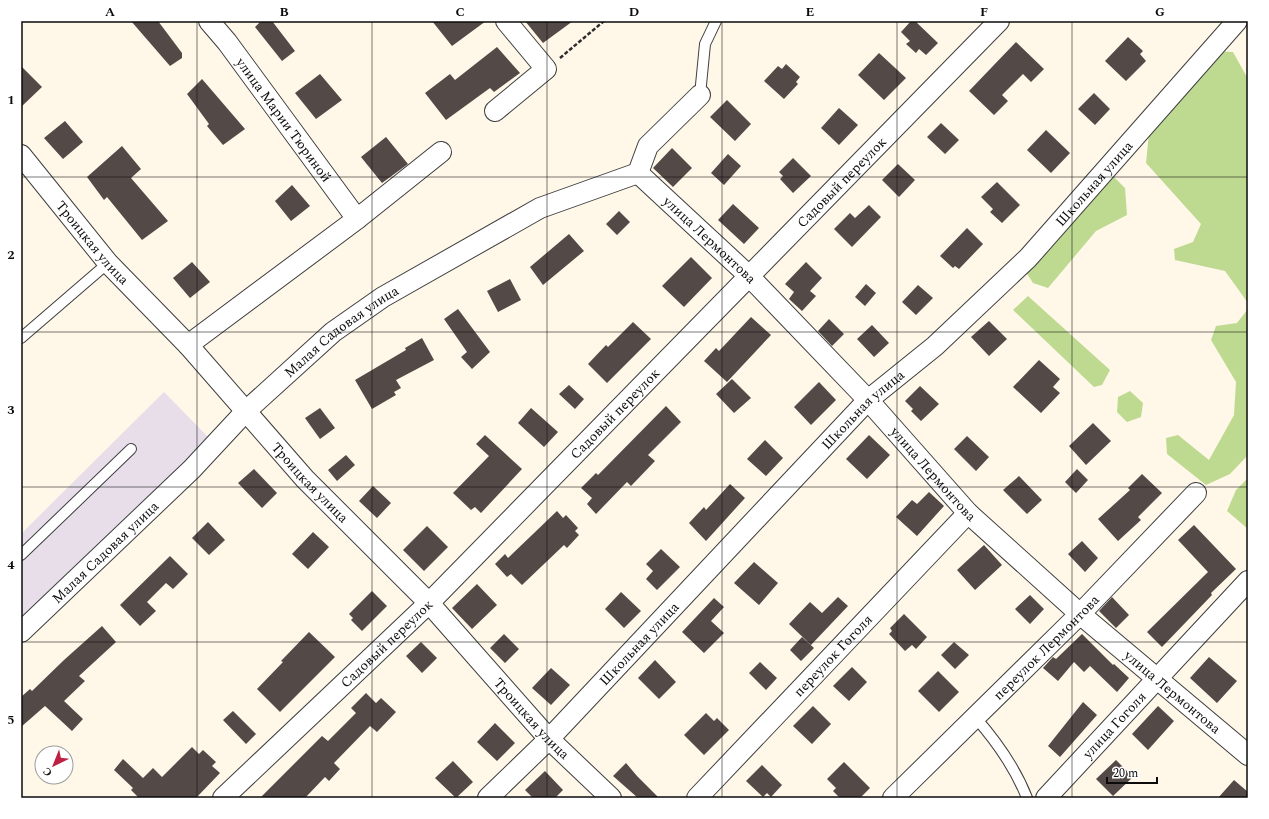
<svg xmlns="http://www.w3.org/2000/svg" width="1269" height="819" viewBox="0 0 1269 819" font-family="Spectral,serif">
<rect width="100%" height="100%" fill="#fff7e8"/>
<path fill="#e7deea" d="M164 392 210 439 21 618V534Z"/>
<path fill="#beda91" d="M1216 51 1233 52 1248 79V303L1225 271 1175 260 1174 249 1193 242 1201 224 1146 163 1149 133Z
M1111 174 1125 188 1127 215 1096 231 1048 288 1033 283 1024 269Z
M1028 296 1110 370 1102 385 1094 387 1013 310Z
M1248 309V455L1230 474 1206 485 1167 454 1166 438 1178 435 1209 460 1234 415 1236 382 1211 340 1216 326 1237 323Z
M1130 391 1143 403 1141 417 1127 422 1117 412 1118 397Z
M1248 478V529L1227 511 1236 490Z"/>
<path fill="#534a47" d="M131 21H158L182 53V58L170 66Z
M261 21H272L295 51 282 61 255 27Z
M432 21H486L452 46Z
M525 21H573L543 43Z
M911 21H915L938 43 926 55 919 49 916 53 906 44 910 41 901 32Z
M1128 37 1143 51 1140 54 1146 61 1126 81 1105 61Z
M1016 42 1044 69 1031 82 1023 74 1002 95 1008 101 994 115 969 91Z
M497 47 520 73 494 92 490 88 446 120 425 93 450 74 455 80Z
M879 53 906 78 884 100 858 75Z
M786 64 800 77 796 82 798 84 784 99 764 81 778 66 782 69Z
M21 66 42 87 21 107Z
M320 74 342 100 316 119 295 93Z
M202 79 245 129 223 145 207 126 209 124 187 94Z
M1094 93 1110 109 1095 125 1078 109Z
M727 100 751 124 735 141 710 117Z
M839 108 858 125 839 145 821 128Z
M65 121 83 142 63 159 44 138Z
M941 123 959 140 945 154 927 137Z
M1046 130 1070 153 1051 173 1027 150Z
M386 137 408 164 382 183 361 157Z
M122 146 141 169 131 178 168 221 142 240 107 197 104 200 87 177Z
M672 148 692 168 673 187 653 168Z
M728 154 741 166 724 185 711 173Z
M793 158 811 176 793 193 780 179 783 176 779 172Z
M898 164 915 180 899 197 882 180Z
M997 182 1020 205 1002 223 990 212 993 209 981 197Z
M292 185 310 206 291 221 275 201Z
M733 204 759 228 744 244 718 220Z
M869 205 881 217 852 247 834 229 850 213 855 218Z
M619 211 630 222 617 235 606 224Z
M967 228 983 244 959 269 955 266 953 268 940 256Z
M569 234 584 251 543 285 530 267Z
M691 257 712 278 684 307 662 286Z
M192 262 210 282 190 298 173 278Z
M806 262 822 278 810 291 816 296 802 311 789 299 794 292 785 284Z
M510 279 521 300 498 312 487 291Z
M866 284 876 293 865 306 855 297Z
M918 285 933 298 916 315 902 302Z
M458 309 490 352 472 369 461 357 467 352 444 319Z
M751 317 771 335 727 382 704 361 716 348 719 351Z
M829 319 844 334 832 346 818 331Z
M989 321 1007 339 989 356 971 337Z
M633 322 651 339 607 383 588 364 606 345 608 347Z
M872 325 889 343 874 357 857 339Z
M422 338 434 360 396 380 401 388 394 392 396 395 372 409 355 380 406 350 405 348Z
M1039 360 1060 379 1053 387 1060 393 1041 413 1013 387Z
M732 379 751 398 734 413 716 394Z
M819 382 836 400 811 425 794 407Z
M569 385 584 399 575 409 559 394Z
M920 386 939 404 921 421 911 411 913 409 905 401Z
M666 406 681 422 648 455 655 461 631 486 627 482 596 514 587 504 592 498 581 488 596 473 598 475Z
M320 408 335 428 320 439 305 418Z
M531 408 558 432 544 447 518 423Z
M1093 423 1111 441 1086 465 1069 446Z
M485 435 522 469 481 513 475 507 471 510 453 493 489 456 476 444Z
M869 435 890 455 867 479 846 459Z
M967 436 989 457 976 471 954 449Z
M765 440 783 458 766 476 747 459Z
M346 455 355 465 337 481 328 470Z
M254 469 277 493 262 508 238 483Z
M1077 469 1088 480 1076 493 1065 482Z
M1142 474 1162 493 1138 517 1141 520 1118 541 1098 519 1130 490 1128 488Z
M1019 476 1042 500 1027 514 1003 490Z
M730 484 745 498 706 541 689 523 704 507 706 510Z
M373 486 391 503 377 518 359 501Z
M929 492 944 506 917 536 896 517 912 500 917 504Z
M557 511 563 518 566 515 578 528 575 531 579 535 567 548 564 545 522 585 511 574 507 577 495 564 505 554 508 558Z
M208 522 225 540 209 555 192 538Z
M1194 525 1236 569 1211 593 1212 595 1162 647 1147 632 1208 572 1178 540Z
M427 526 448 547 424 571 403 550Z
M313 532 329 547 308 569 292 554Z
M1082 541 1098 558 1085 572 1068 554Z
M984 545 1002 565 975 590 957 570Z
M661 549 680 567 657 590 646 579 653 571 646 564Z
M170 556 188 574 173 589 166 583 147 602 156 611 140 626 120 605Z
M754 562 778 583 759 605 734 583Z
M477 584 497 605 472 629 452 608Z
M372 591 387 606 362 631 351 620 353 618 349 614Z
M621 592 641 611 624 628 605 609Z
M1030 595 1044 609 1030 624 1015 609Z
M838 597 848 606 811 645 789 624 810 602 822 613Z
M1112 597 1129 615 1116 628 1099 611Z
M714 598 724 607 711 621 724 633 704 653 682 632Z
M904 614 927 637 916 649 912 645 905 651 889 634 892 631 890 628Z
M102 626 116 642 79 676 85 681 64 701 83 719 72 731 45 706 21 727V697L30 689 32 691 64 660Z
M309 632 335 657 280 712 257 689 283 662 281 661Z
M504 634 519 649 505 663 490 648Z
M1082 634 1113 665 1114 664 1129 678 1117 692 1090 666 1084 672 1074 662 1058 681 1043 668 1053 657 1056 659Z
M802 637 814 648 801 661 790 650Z
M421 642 437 658 422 673 406 656Z
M954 642 969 655 955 669 941 655Z
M1209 657 1237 681 1217 703 1190 678Z
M655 660 676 682 659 699 638 678Z
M760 662 777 678 766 690 749 673Z
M852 667 867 682 849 701 833 686Z
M551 668 570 685 551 705 532 688Z
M938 671 959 692 939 712 918 691Z
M366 693 376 703 381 698 396 712 377 732 370 726 334 763 340 769 329 781 325 777 305 798H260L322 736 328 741 356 713 351 708Z
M1083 702 1097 715 1060 757 1048 746Z
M813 706 831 724 812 744 793 726Z
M1158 706 1174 721 1148 750 1132 734Z
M233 711 256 734 246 744 223 720Z
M706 713 714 721 717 718 729 730 704 755 684 735Z
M495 723 515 743 497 761 477 742Z
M192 747 199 754 203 750 216 762 212 766 220 773 196 798H139L131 790 133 788 114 770 123 759 143 778 153 768 162 777Z
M1116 760 1133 777 1113 796 1096 779Z
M453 761 473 782 456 798 435 778Z
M844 762 870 788 860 798H840L833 791 836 788 827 779Z
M626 763 637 776 659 798H638L613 776Z
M762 765 782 785 771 797 767 793 763 797 746 781Z
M545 771 563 790 555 798H533L525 790Z
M1234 780 1248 792V798H1218Z"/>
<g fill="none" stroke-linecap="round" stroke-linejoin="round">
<g stroke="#3e3e3e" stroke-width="12">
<path id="service" d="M700 95 705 44 716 21
M21 338 108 263
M21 555 131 449
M975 717C997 742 1015 767 1027 798"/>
</g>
<g stroke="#3e3e3e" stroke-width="22">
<g id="minor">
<path id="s1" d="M209 21 227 42 357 219"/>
<path d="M495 111 546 69 506 21"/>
<path id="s2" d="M21 155 108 263 188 345 305 479 429 603 549 739 611 798"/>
<path id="s3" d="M638 173 748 275 868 400 968 513 1080 614 1248 755"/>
<path d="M188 345 357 219 441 152"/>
<path id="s4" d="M21 632 192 469 246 411 333 332 383 297 540 208 638 173 648 146 700 95"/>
<path id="s5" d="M223 798 429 603 999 21"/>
<path id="s6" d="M488 798 549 739 868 400 935 346 1028 258 1237 21"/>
<path id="s7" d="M697 798 968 513"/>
<path id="s8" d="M893 798 1080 614 1196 493"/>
<path id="s9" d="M1046 798 1248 581"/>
</g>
</g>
<path stroke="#2d2d2d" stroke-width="2.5" stroke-dasharray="4 2" stroke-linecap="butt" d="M560 58 604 21"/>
<use href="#service" stroke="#fff" stroke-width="10"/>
<use href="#minor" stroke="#fff" stroke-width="20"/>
</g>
<path fill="none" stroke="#0b0b0b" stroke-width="1" stroke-opacity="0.55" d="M197 21V798M372 21V798M547 21V798M722 21V798M897 21V798M1072 21V798M21 177H1248M21 332H1248M21 487H1248M21 642H1248"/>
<g text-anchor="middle" stroke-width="4" stroke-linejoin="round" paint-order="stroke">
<g font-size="14" fill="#0b0b0b" stroke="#fff">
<text dy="5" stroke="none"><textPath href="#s1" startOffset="124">улица Марии Тюриной</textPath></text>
<text dy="5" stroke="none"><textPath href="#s5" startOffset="873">Садовый переулок</textPath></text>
<text dy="5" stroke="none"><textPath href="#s6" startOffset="864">Школьная улица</textPath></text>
<text dy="5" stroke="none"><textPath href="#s3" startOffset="98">улица Лермонтова</textPath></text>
<text dy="5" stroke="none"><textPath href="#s2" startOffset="113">Троицкая улица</textPath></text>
<text dy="5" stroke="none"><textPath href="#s4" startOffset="440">Малая Садовая улица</textPath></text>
<text dy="5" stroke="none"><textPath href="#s6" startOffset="540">Школьная улица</textPath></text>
<text dy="5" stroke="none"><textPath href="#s5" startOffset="549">Садовый переулок</textPath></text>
<text dy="5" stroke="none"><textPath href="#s3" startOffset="422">улица Лермонтова</textPath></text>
<text dy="5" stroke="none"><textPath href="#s2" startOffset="437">Троицкая улица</textPath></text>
<text dy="5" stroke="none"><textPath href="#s4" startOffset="116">Малая Садовая улица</textPath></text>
<text dy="5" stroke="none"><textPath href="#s5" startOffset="225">Садовый переулок</textPath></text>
<text dy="5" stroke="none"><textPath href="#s6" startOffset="216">Школьная улица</textPath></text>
<text dy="5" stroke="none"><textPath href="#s8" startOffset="215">переулок Лермонтова</textPath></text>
<text dy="5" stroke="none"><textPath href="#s7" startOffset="197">переулок Гоголя</textPath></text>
<text dy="5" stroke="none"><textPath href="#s3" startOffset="746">улица Лермонтова</textPath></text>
<text dy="5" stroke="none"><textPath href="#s2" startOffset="761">Троицкая улица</textPath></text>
<text dy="5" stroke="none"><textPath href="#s9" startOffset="100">улица Гоголя</textPath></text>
</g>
</g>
<rect width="1269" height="819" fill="none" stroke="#ffffff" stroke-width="44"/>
<g transform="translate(54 765) rotate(223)"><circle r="19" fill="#ffffff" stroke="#9d9d9d"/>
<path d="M0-3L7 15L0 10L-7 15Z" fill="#bd2042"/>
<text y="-6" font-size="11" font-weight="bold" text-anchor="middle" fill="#0b0b0b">С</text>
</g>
<path d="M1107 777v6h50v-6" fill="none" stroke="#0b0b0b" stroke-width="2"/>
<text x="1113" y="777" font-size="12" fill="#0b0b0b" stroke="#ffffff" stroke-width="3" paint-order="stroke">20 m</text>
<rect x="22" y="22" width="1225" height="775" fill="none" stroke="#0b0b0b" stroke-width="1.5"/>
<g font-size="13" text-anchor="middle" font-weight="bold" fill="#0b0b0b">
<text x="110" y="16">A</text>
<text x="284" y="16">B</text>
<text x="460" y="16">C</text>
<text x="634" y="16">D</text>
<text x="810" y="16">E</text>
<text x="984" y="16">F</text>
<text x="1160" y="16">G</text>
<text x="11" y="104">1</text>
<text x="11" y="259">2</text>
<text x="11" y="414">3</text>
<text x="11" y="569">4</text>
<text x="11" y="724">5</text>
</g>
</svg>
